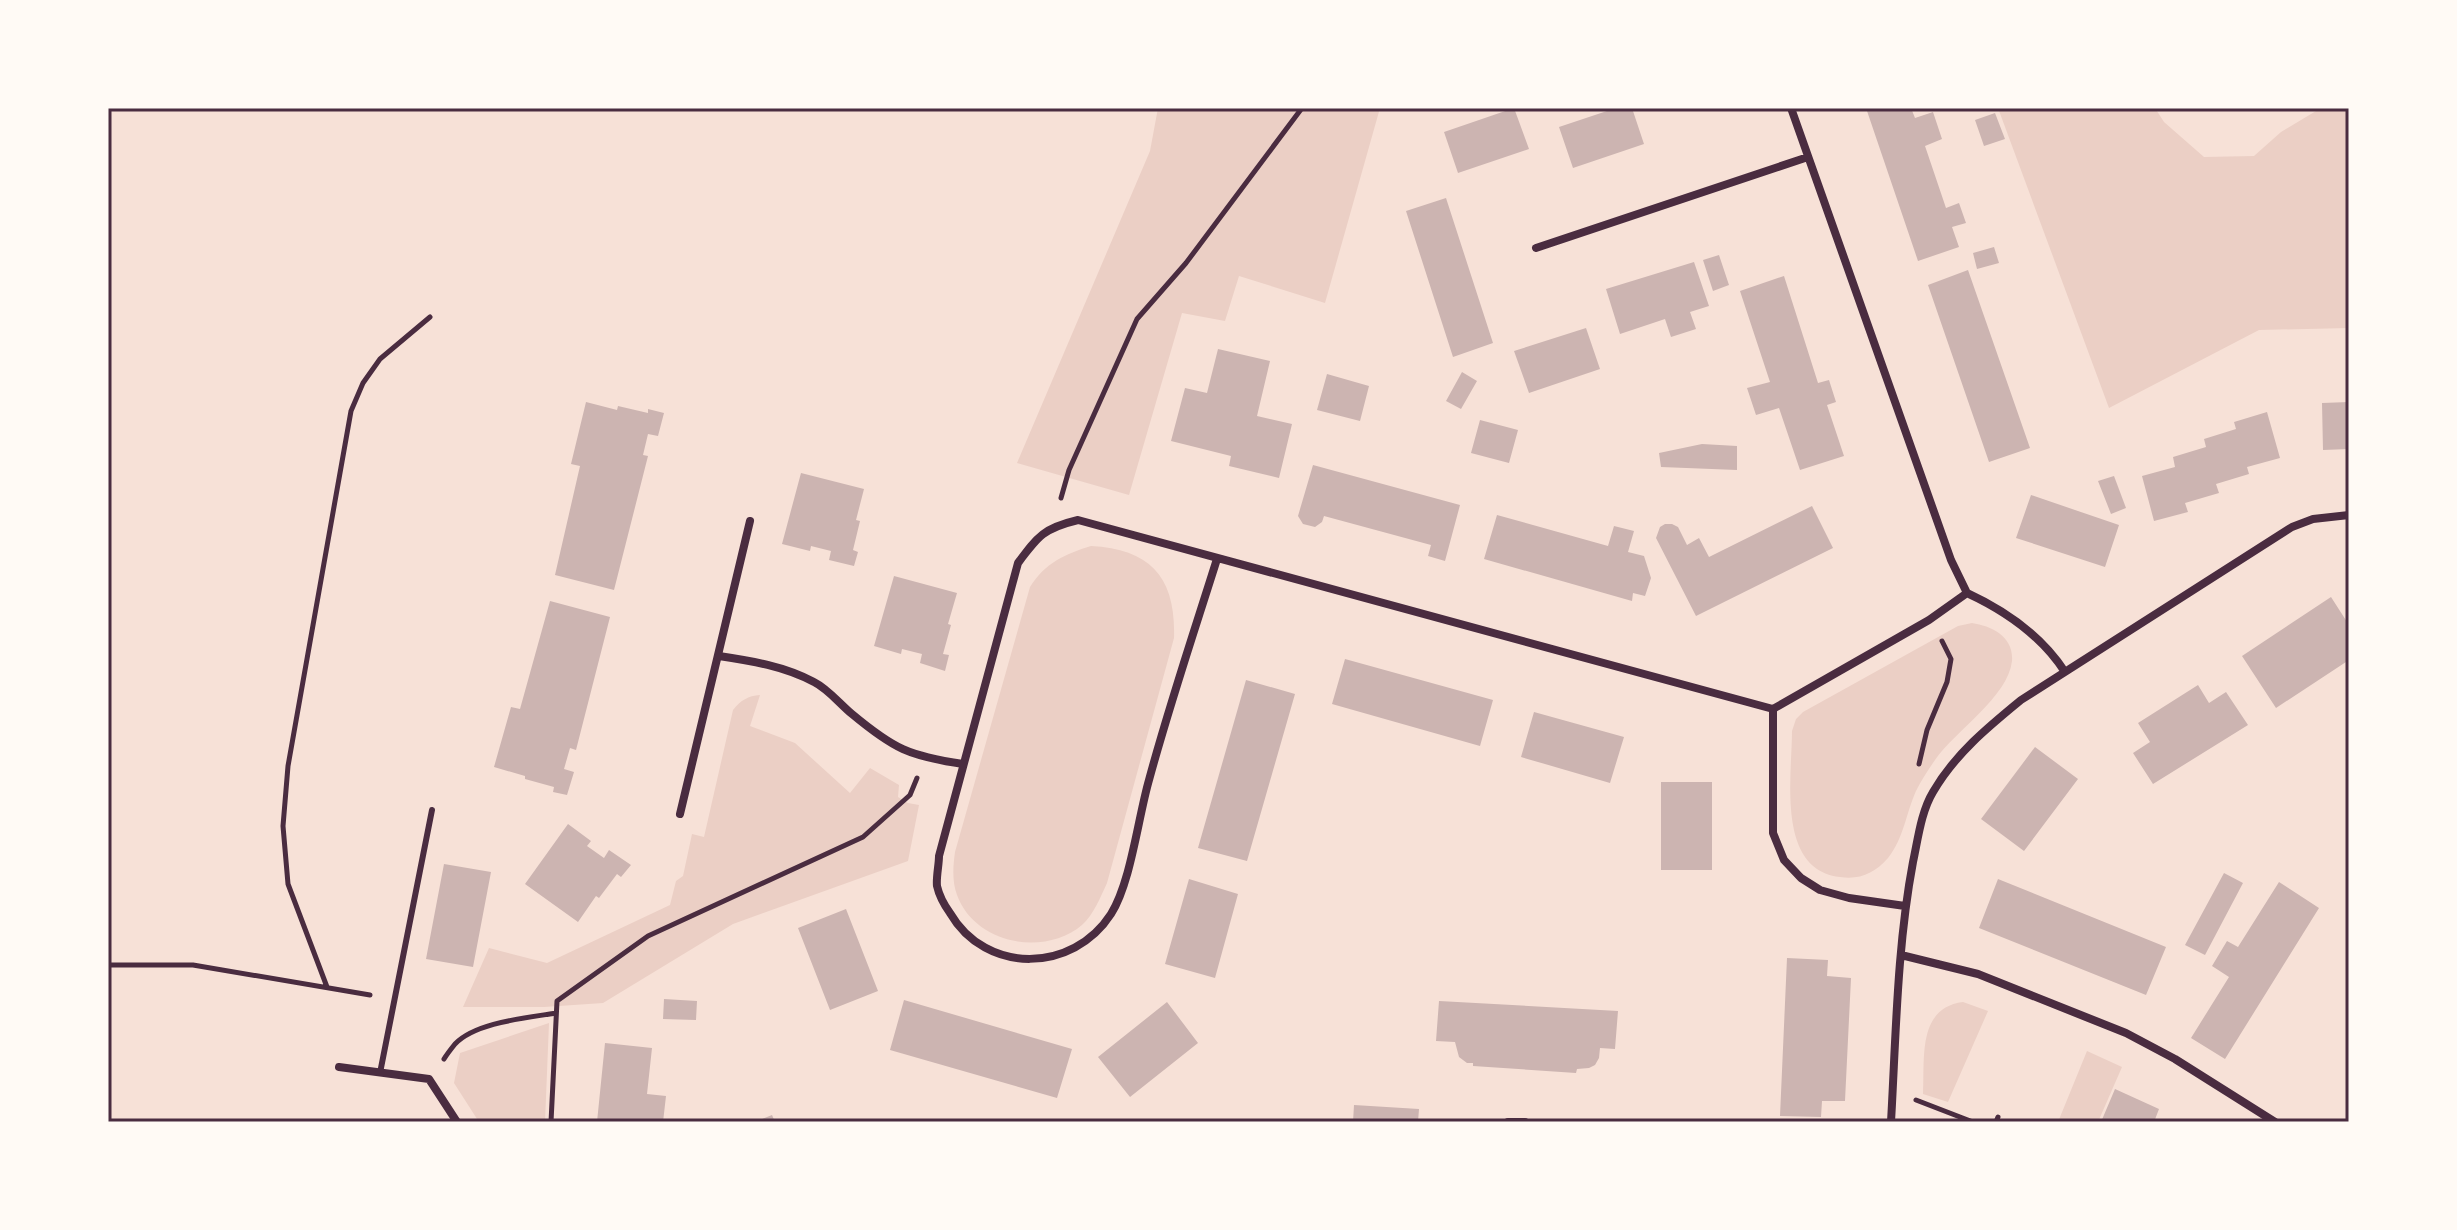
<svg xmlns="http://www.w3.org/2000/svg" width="2457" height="1230" viewBox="0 0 2457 1230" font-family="'Space Grotesk',sans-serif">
<rect width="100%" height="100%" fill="#f7e1d7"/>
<path fill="#ebcfc5" d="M1158 108H1380L1325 303 1239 276 1225 321 1182 313 1129 495 1017 463 1150 151Z
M1998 108H2155L2164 122 2204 157 2254 156 2281 132 2321 108H2345L2349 120V328L2259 330 2109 408Z
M1091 546C1151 549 1176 578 1174 638L1107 883C1100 898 1094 914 1082 925 1044 957 975 944 957 895 952 882 953 866 955 852L1030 587C1045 563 1065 554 1091 546Z
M1972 623C1992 626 2014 637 2012 661 2008 697 1956 730 1935 760 1928 770 1921 781 1916 791 1906 813 1904 838 1888 858 1875 873 1860 880 1840 877 1776 870 1792 776 1792 731L1796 719 1803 712 1958 626Z
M760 695 750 726 795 743 850 793 870 768 899 785 898 797 908 803 919 805 908 861 733 924 603 1003 544 1007H463L489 948 547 963 670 905 676 881 683 876 692 834 704 837 733 710C741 700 748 696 760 695Z
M1963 1002 1988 1011 1948 1102 1923 1094C1925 1058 1917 1008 1963 1002Z
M549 1023 545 1122H479L454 1083 460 1053Z
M2087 1051 2122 1067 2098 1122H2058Z"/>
<path fill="#ccb4b1" d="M1514 108 1529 149 1458 173 1444 132Z
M1616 108H1632L1644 144 1573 168 1559 127Z
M1866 108H1911L1915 118 1933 112 1942 139 1925 146 1946 208 1959 203 1966 223 1952 227 1959 247 1918 261Z
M1995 113 2005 139 1984 146 1975 120Z
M1446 198 1493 343 1453 357 1406 211Z
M1994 247 1999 263 1977 269 1973 253Z
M1719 255 1729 285 1713 291 1703 260Z
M1694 262 1709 306 1690 312 1696 329 1671 337 1665 319 1620 334 1606 289Z
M1968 270 2030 448 1989 462 1928 285Z
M1784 276 1818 383 1829 380 1836 402 1827 405 1844 456 1800 470 1779 408 1756 415 1747 388 1770 382 1740 291Z
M1586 328 1600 369 1529 393 1514 351Z
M1218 349 1270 361 1257 416 1292 424 1279 478 1229 466 1231 456 1171 441 1185 388 1207 393Z
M1462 372 1477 381 1461 409 1446 401Z
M1327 374 1369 386 1360 421 1317 410Z
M586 402 617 410 618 406 648 413V409L664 413 658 436 648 434 643 455 648 456 614 590 555 575 580 466 571 464Z
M2349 402V449L2323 450 2322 403Z
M2267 412 2280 458 2247 467 2249 474 2216 484 2219 493 2185 503 2188 512 2154 521 2142 476 2175 467 2173 457 2206 447 2204 439 2236 429 2234 422Z
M1480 420 1518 430 1509 463 1471 453Z
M1702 444 1737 446V470L1661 467 1659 453Z
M1313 465 1460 505 1445 561 1428 556 1431 545 1324 516 1322 522 1315 527 1303 524 1298 516Z
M801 473 864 489 856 520 860 521 853 550 858 552 854 566 829 560 831 551 811 546 810 551 782 544Z
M2114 476 2126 508 2111 514 2098 481Z
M2031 495 2119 525 2105 567 2016 538Z
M1812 506 1833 548 1696 616 1656 538 1660 527 1665 524H1672L1678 527 1687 545 1699 538 1709 557Z
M1497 515 1608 546 1614 526 1634 531 1628 552 1644 556 1651 578 1645 596 1633 593 1632 601 1484 559Z
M894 576 957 593 948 624 951 625 943 654 949 655 945 671 920 663 922 654 902 649 901 654 874 646Z
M2331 597 2349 625V660L2276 708 2242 656Z
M550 601 610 617 576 750 570 748 564 769 574 772 567 795 553 792 554 787 525 779V776L494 767 511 707 520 709Z
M1345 659 1493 700 1480 746 1332 704Z
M1246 680 1295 694 1247 861 1198 848Z
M2198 685 2209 703 2226 692 2248 725 2153 784 2133 753 2150 742 2138 723Z
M1534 712 1624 737 1610 783 1521 757Z
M2035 747 2078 779 2024 851 1981 819Z
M1661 782H1712V870H1661Z
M568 824 591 841 587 846 604 858 609 850 631 865 621 877 617 874 599 898 596 896 578 922 525 884Z
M444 864 491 872 473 967 426 959Z
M2224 873 2243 883 2205 955 2185 945Z
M1189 879 1238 894 1215 978 1165 964Z
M1998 879 2166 947 2146 995 1979 928Z
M2279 882 2319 908 2225 1059 2191 1038 2229 977 2212 966 2227 941 2238 947Z
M846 909 878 991 830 1010 798 928Z
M1787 958 1828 960 1827 976 1851 978 1845 1101H1822L1821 1117 1780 1116Z
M664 999 697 1001 696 1020 663 1019Z
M904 1000 1072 1049 1057 1098 890 1050Z
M1439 1001 1618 1011 1615 1049 1600 1048 1599 1058 1595 1065 1589 1068 1577 1069 1576 1073 1473 1066V1063H1467L1459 1057 1455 1042 1436 1041Z
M1167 1002 1198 1043 1130 1097 1098 1057Z
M605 1043 652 1048 647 1094 666 1096 663 1122 645 1120V1122H597Z
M2115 1089 2159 1109 2154 1122H2101Z
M1354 1105 1419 1109 1418 1122H1353Z
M772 1115 775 1122H755Z"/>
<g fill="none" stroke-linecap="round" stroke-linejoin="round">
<path stroke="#4a2c40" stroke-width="5" d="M1061 498 1069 470 1137 319 1186 263 1302 108
M1919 764 1927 730 1947 682 1951 659 1942 641
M108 965H193L370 995
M327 987 288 884 283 826 288 766 351 411 363 383 380 359 430 317
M444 1059C447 1054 451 1049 455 1044 476 1022 527 1018 556 1013
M1916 1100 1973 1122
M551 1122 557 1001 648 936 863 837 910 795 917 778
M1996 1122 1998 1117"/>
<path stroke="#4a2c40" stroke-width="6" d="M380 1073 432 810"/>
<path stroke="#4a2c40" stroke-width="8" d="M1791 108 1951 560 1967 593C2006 611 2041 635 2065 672
M1536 248 1808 157
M1217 559C1194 632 1169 706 1149 780 1138 818 1131 882 1111 914 1073 973 986 975 950 913 945 906 939 895 937 886 936 877 939 865 939 856L1018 563C1038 536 1044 528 1078 520L1773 709 1929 620 1967 593
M719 656C752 661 784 666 814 682 828 689 840 704 852 714 894 749 909 756 963 764
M1773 709V833L1784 860 1801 878 1820 890 1849 898 1905 906
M680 814 750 521
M1901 955 1978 974 2126 1033 2175 1059 2275 1122
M339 1067 429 1079 457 1122
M1508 1122H1525
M1891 1122C1896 1035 1897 947 1913 862 1918 839 1921 812 1933 792 1955 754 1988 727 2021 700L2292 527 2313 519 2349 515"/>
</g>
<rect width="2457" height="1230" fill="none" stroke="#fffaf5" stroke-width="220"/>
<rect x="110" y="110" width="2237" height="1010" fill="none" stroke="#4a2c40" stroke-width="3"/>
</svg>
